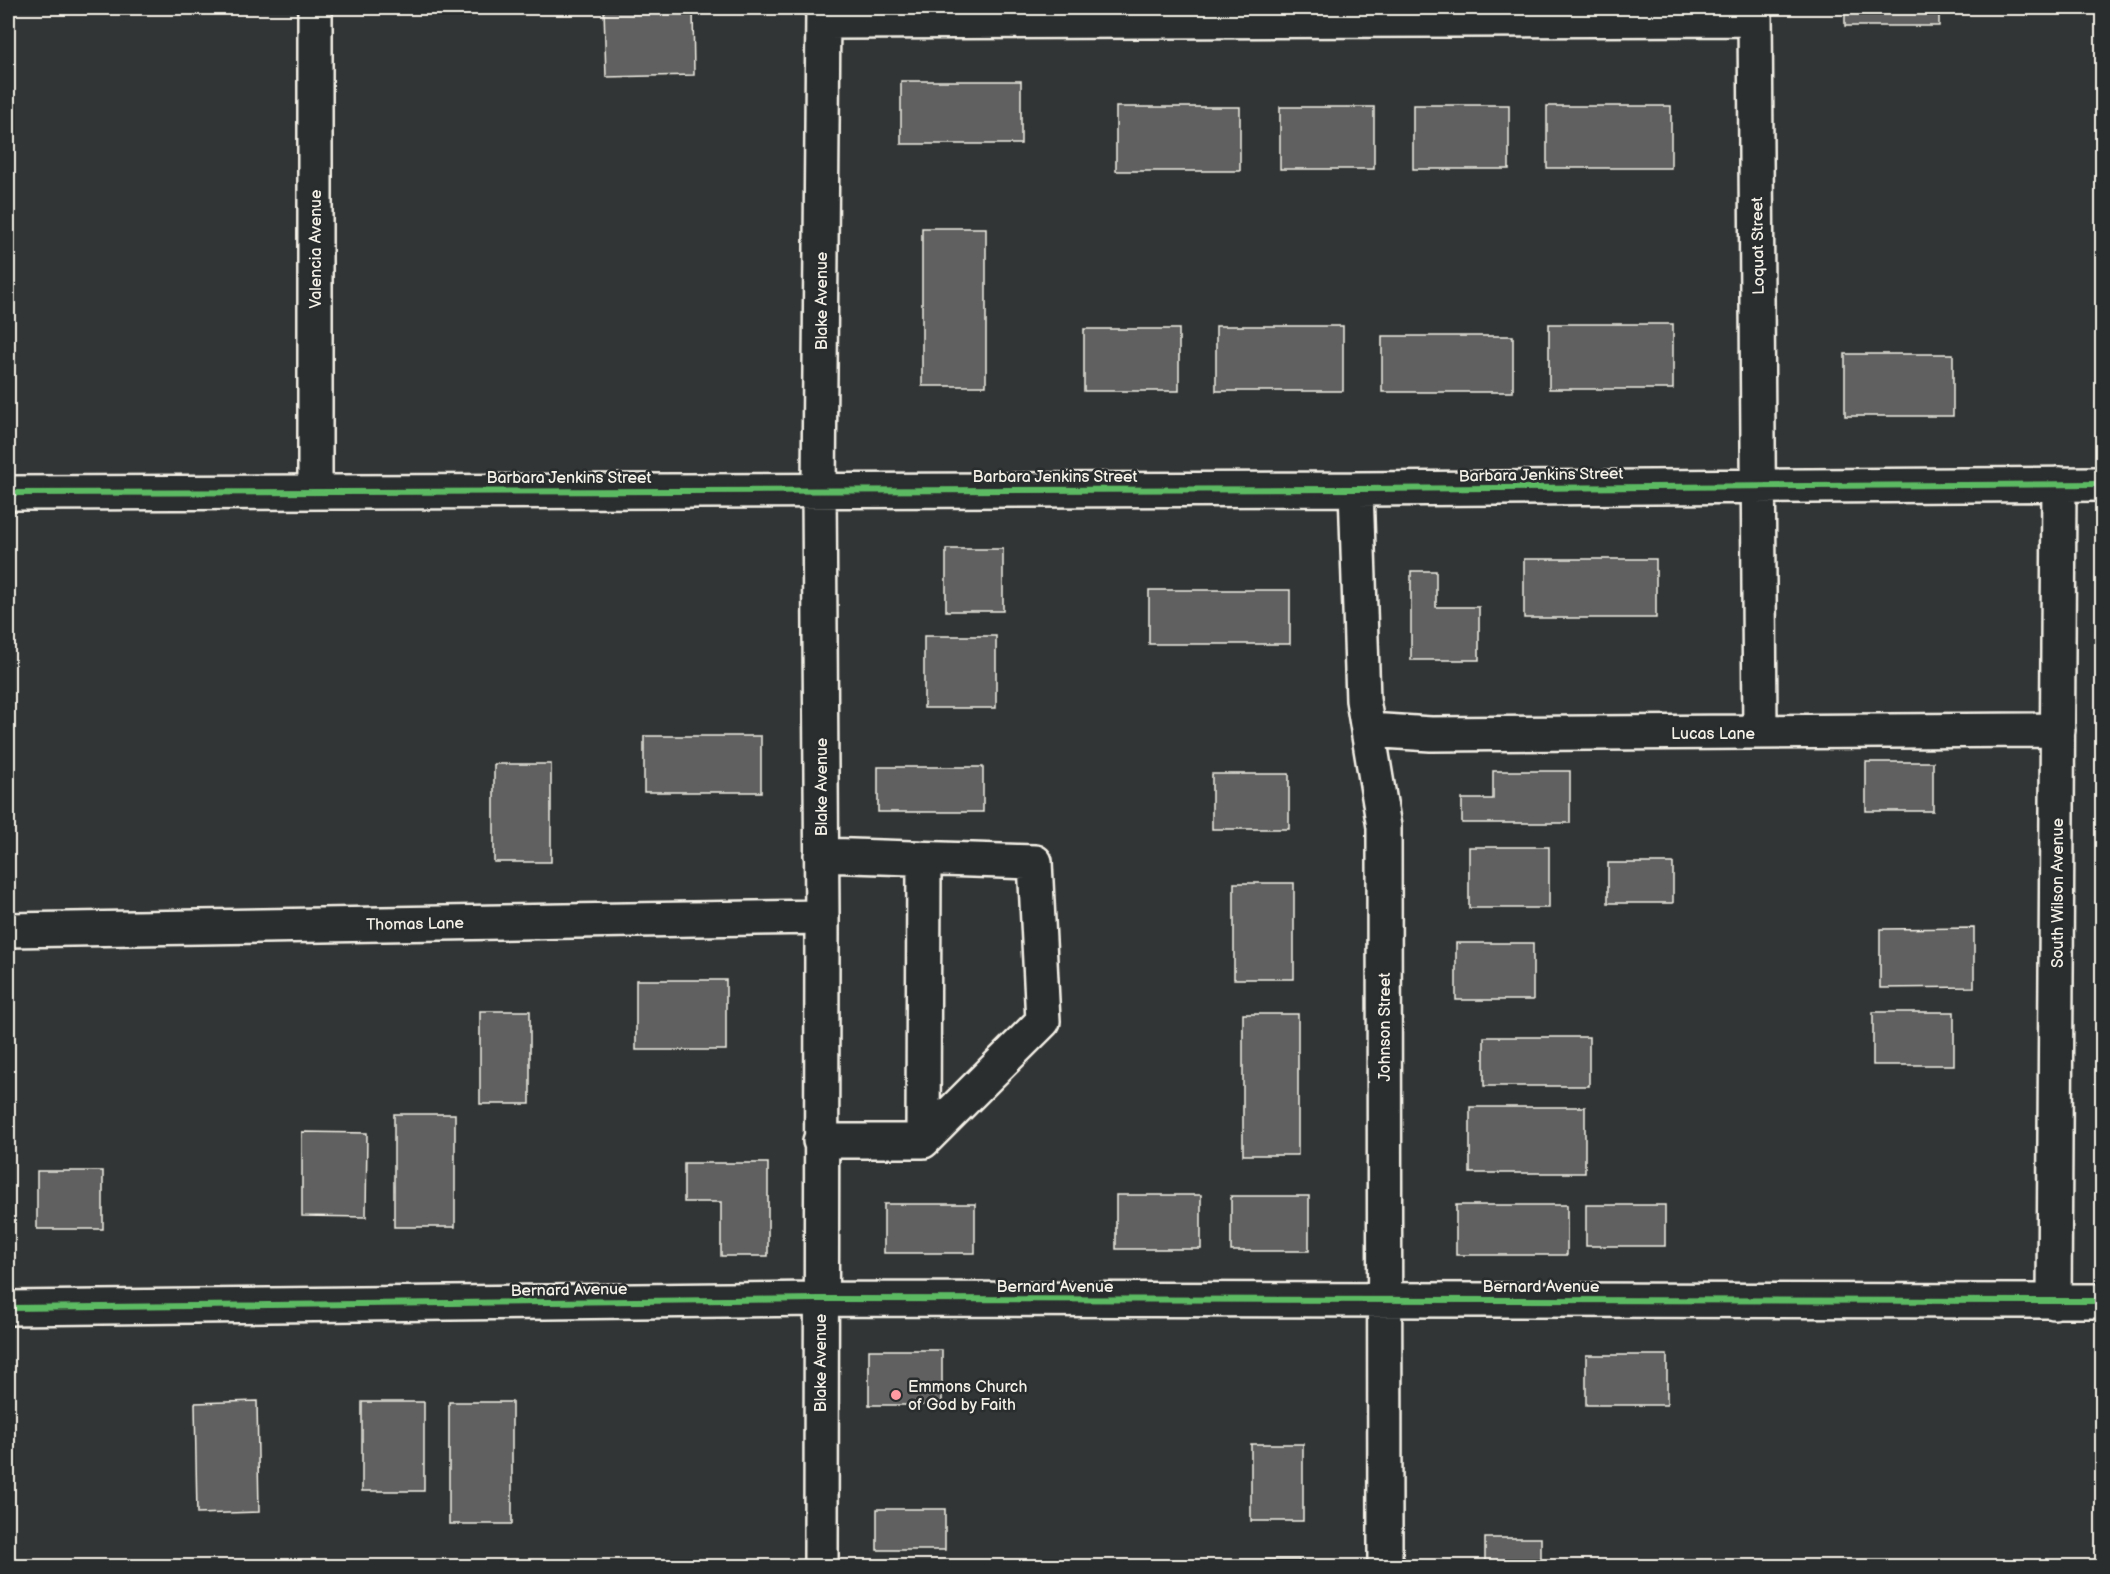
<svg xmlns="http://www.w3.org/2000/svg" width="2110" height="1574" viewBox="0 0 2110 1574" font-family="'Balsamiq Sans',sans-serif">
<rect width="100%" height="100%" fill="#323535"/>
<filter id="ink" filterUnits="userSpaceOnUse"><feTurbulence type="fractalNoise" baseFrequency=".0167" numOctaves="2"/><feDisplacementMap in="SourceGraphic" scale="12" xChannelSelector="R" yChannelSelector="G"/><feConvolveMatrix kernelMatrix="1 2 1 2 8 2 1 2 1" color-interpolation-filters="sRGB"/></filter>
<g filter="url(#ink)">
<path fill="#5f605f" stroke="#f4f1e8" stroke-width="1.5" d="M511 8H693L694 75 606 77 604 9 511 11Z
M1845 8H1939V26H1845Z
M901 81H1021V144H901Z
M1413 105H1509V169H1413Z
M1547 106H1671V168H1547Z
M1116 107H1240V171H1116Z
M1280 107H1374V169H1280Z
M922 228H986V386H922Z
M1549 324H1673V389H1549Z
M1216 326H1343V391H1216Z
M1084 329H1179V391H1084Z
M1382 336H1513V392H1382Z
M1845 354H1953V416H1845Z
M946 549H1003V611H946Z
M1524 559H1656V618H1524Z
M1411 571H1436V607H1479V660H1411Z
M1149 590H1290V644H1149Z
M924 636H996V708H924Z
M644 736H761V792H644Z
M1866 762H1933V811H1866Z
M494 764H551V862H494Z
M878 767H983V812H878Z
M1493 771H1570V823H1462V799H1493Z
M1212 774H1289V829H1212Z
M1469 847H1549V908H1469Z
M1608 863H1673V903H1608Z
M1234 883H1294V979H1234Z
M1974 928V987L1880 988V929Z
M1456 943H1533V1000H1456Z
M636 980H726V1050H636Z
M480 1011H530V1104H480Z
M1873 1012H1954V1065H1873Z
M1243 1014H1298V1155H1243Z
M1484 1037H1589V1086H1484Z
M1470 1107H1585V1173H1470Z
M394 1114H455V1227H394Z
M302 1132 367 1133 366 1217 302 1216Z
M684 1163H768V1256H721V1202H684Z
M37 1171H103V1229H37Z
M1116 1195H1201V1249H1116Z
M1231 1196H1309V1251H1231Z
M884 1204H975V1253H884Z
M1456 1205H1567V1255H1456Z
M1586 1205H1665V1246H1586Z
M869 1350H942V1405H869Z
M1586 1355H1667V1405H1586Z
M257 1401 259 1512 197 1514 195 1403Z
M362 1402H424V1491H362Z
M449 1402H512V1524H449Z
M1251 1444H1303V1521H1251Z
M877 1509H945V1550H877Z
M1485 1538H1541V1566H1485Z
M1241 1560H1299V1566H1241Z"/>
<g fill="none" stroke-linecap="round" stroke-linejoin="round">
<g stroke="#f4f1e8" stroke-width="38">
<path id="minor" d="M315 8V491
M1755 8 1760 732
M823 22 1755 19
M1356 489 1363 700 1384 827 1385 1566
M8 493 1356 489 2102 484
M1368 730 1431 734 2058 730
M8 930 822 917
M820 1141H923L1043 1021 1035 862 821 855
M923 1141 924 859
M2054 1302 2059 484
M8 1308 819 1299 2102 1301
M821 1566 822 917 819 489 823 8"/>
</g>
<use href="#minor" stroke="#2a2d2e" stroke-width="33"/>
<g stroke="#2a2d2e" stroke-width="10">
<path id="cycleway" d="M8 493 1356 489 2102 484
M8 1308 819 1299 2102 1301"/>
</g>
<use href="#cycleway" stroke="#5cba63" stroke-width="6"/>
</g>
</g>
<circle fill="#ff9aa2" stroke="#2a2d2e" stroke-width="2" cx="896" cy="1395" r="6"/>
<g text-anchor="middle" stroke-width="5" stroke-linejoin="round" paint-order="stroke">
<g font-size="16" fill="#f4f1e8" stroke="#2a2d2e">
<text transform="translate(1757 246) rotate(-91)" y="6">Loquat Street</text>
<text transform="translate(315 249) rotate(-90)" y="6">Valencia Avenue</text>
<text transform="translate(821 301) rotate(-90)" y="6">Blake Avenue</text>
<text transform="translate(1541 474) rotate(-1)" y="6">Barbara Jenkins Street</text>
<text x="1055" y="482">Barbara Jenkins Street</text>
<text x="569" y="483">Barbara Jenkins Street</text>
<text x="1713" y="739">Lucas Lane</text>
<text transform="translate(821 787) rotate(-90)" y="6">Blake Avenue</text>
<text transform="translate(2057 893) rotate(-90)" y="6">South Wilson Avenue</text>
<text transform="translate(415 923) rotate(-1)" y="6">Thomas Lane</text>
<text transform="translate(1384 1027) rotate(-90)" y="6">Johnson Street</text>
<text x="1055" y="1292">Bernard Avenue</text>
<text x="1541" y="1292">Bernard Avenue</text>
<text transform="translate(569 1289) rotate(-1)" y="6">Bernard Avenue</text>
<text transform="translate(820 1363) rotate(-90)" y="6">Blake Avenue</text>
</g>
<g font-size="16" fill="#f4f1e8" stroke="#2a2d2e" text-anchor="start">
<text x="908" y="1392">Emmons Church<tspan x="908" dy="18">of God by Faith</tspan></text>
</g>
</g>
<rect width="2110" height="1574" fill="none" stroke="#2a2d2e" stroke-width="30"/>
<rect x="15" y="15" width="2080" height="1544" fill="none" stroke="#f4f1e8" stroke-width="2" filter="url(#ink)"/>
</svg>
